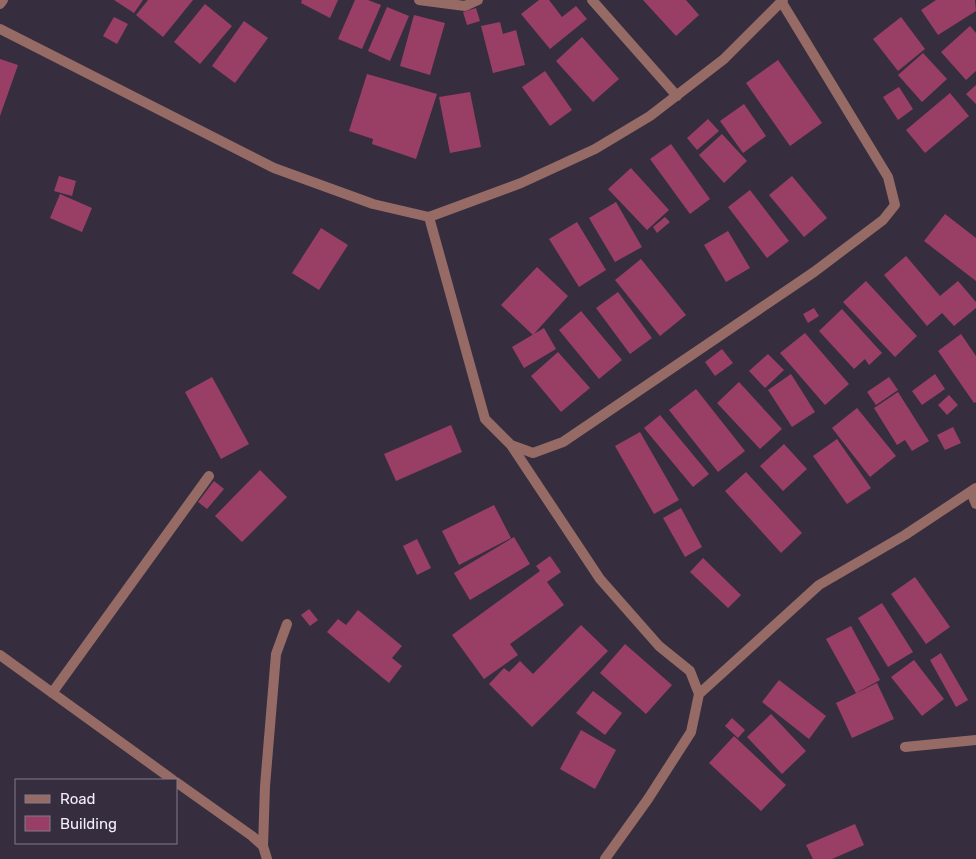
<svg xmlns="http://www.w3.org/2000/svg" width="976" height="859" viewBox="0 0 976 859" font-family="Rubik,sans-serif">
<rect width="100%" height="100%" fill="#362e3f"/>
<path fill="#993f65" d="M114 0H143L134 13Z
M148 0H193L163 37 136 15Z
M302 0H338L330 18 301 3Z
M355 0H368L381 5 362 49 338 39Z
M539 0H549L562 17 576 6 587 19 550 49 521 14Z
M643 0H686L699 15 676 36Z
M936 0H975L976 11 938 35 921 10Z
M205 4 232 26 200 64 174 42Z
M387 7 409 16 390 61 368 51Z
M476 8 480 21 467 25 463 12Z
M414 15 445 23 430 75 400 66Z
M114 17 128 24 117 44 103 36Z
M901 17 925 49 898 71 873 39Z
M244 21 268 38 235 83 212 66Z
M500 22 503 34 516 30 525 65 493 73 481 26Z
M970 26 976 33V71L966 80 941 52Z
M582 37 619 79 593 102 556 61Z
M923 53 947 79 922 102 898 75Z
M0 59 18 65 0 116Z
M778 60 822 123 790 146 746 83Z
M545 71 572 110 550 126 522 87Z
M367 74 437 94 416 159 372 144 373 139 349 131Z
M976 85V104L966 94Z
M899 87 913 109 898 120 883 97Z
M470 92 481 147 450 153 439 97Z
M950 93 969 116 925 153 906 130Z
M744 104 766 136 743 153 720 121Z
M708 119 719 131 697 150 687 138Z
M722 134 747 161 724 183 699 155Z
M671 144 710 199 690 214 650 159Z
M631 168 669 210 647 230 608 189Z
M59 176 76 181 72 196 54 191Z
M792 176 827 218 804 237 769 195Z
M750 190 789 241 767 258 728 207Z
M60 194 92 208 82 232 50 218Z
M616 202 642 247 615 262 589 218Z
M945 214 976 238V281L924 241Z
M665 217 670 222 657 233 653 227Z
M577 222 606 270 579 287 549 239Z
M321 228 348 245 319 290 292 273Z
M728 231 750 268 726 282 704 245Z
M906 256 940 296 958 281 976 302V308L954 326 942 313 927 326 884 275Z
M641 259 686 315 660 336 615 280Z
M537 267 568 296 533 335 501 305Z
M866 281 917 336 895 357 843 302Z
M618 292 652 338 630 354 596 308Z
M814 308 819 316 808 323 803 314Z
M842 309 882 353 869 365 865 359 854 369 819 331Z
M581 311 622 360 599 379 559 330Z
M544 328 556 349 524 368 512 347Z
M805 333 849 384 825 405 780 353Z
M961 334 976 356V402L974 403 938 351Z
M722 349 733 363 715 376 705 362Z
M558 352 590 388 561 412 531 376Z
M768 354 784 370 765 388 749 371Z
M791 374 815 412 792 427 768 390Z
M935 374 945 389 922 405 912 391Z
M212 377 249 444 221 459 185 392Z
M889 377 898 390 876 405 867 392Z
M739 382 782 429 760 449 717 403Z
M696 389 745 451 718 472 669 410Z
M898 392 929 441 912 451 905 440 897 445 874 408Z
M949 395 958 405 947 415 938 405Z
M857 408 896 456 870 477 832 428Z
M660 415 709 474 693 487 644 428Z
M451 425 462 452 396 481 384 454Z
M953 427 961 443 945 450 937 435Z
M640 432 679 500 654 514 615 446Z
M837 439 871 488 847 504 813 456Z
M784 444 807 469 783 491 760 466Z
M260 470 287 497 242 542 215 516Z
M746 472 802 533 781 553 725 491Z
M214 481 224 489 207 509 198 502Z
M494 505 511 538 459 565 442 531Z
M681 508 702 547 685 557 663 518Z
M514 537 530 564 470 600 454 573Z
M417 539 431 568 417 575 403 546Z
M550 556 561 572 547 582 564 605 510 644 518 655 484 679 452 635 540 571 536 566Z
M703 558 741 595 728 608 690 572Z
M915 577 950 627 926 644 891 594Z
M882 603 913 652 888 667 858 618Z
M309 609 318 620 310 626 301 615Z
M358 610 402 646 392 658 402 666 389 683 327 632 338 619 346 625Z
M581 625 608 651 532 727 489 684 504 668 509 672 520 661 533 674Z
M851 626 880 680 856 693 826 639Z
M625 644 672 685 646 714 600 673Z
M941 653 968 700 956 707 930 660Z
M914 660 944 699 922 716 891 677Z
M779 680 826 716 809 739 762 702Z
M877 683 894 719 852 738 836 703Z
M593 691 622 713 605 735 576 713Z
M771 714 806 751 782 774 747 737Z
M732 718 745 730 738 738 725 726Z
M581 730 616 750 595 789 560 769Z
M734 736 786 785 761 811 709 763Z
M855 824 864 845 832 859H813L806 845Z"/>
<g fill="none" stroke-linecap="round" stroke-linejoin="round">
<path stroke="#976b65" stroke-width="10" d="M419 0 465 6 478 0
M592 0 677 96
M0 4 3 0
M0 29 274 168 373 204 429 217 521 183 595 149 650 116 724 59 783 0
M429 217 485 419 511 445 533 453 563 442 814 272 883 220 895 205 888 177 781 1
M511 445 600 579 659 646 690 671 699 694 691 732 648 799 605 859
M971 492 976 504
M0 655 173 780
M52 693 209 476
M699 694 819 585 905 535 976 488
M905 747 976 740
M176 782 252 836 263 846 267 859
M263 846 265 786 276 654 287 624"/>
</g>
<rect x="15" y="779" width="162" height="65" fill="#362e3f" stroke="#827b8a"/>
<rect x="25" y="795" width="25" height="8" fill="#976b65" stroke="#827b8a"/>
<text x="60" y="804" font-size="15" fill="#f3eefa">Road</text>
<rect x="25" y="816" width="25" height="15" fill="#993f65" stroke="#827b8a"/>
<text x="60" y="829" font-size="15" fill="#f3eefa">Building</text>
</svg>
